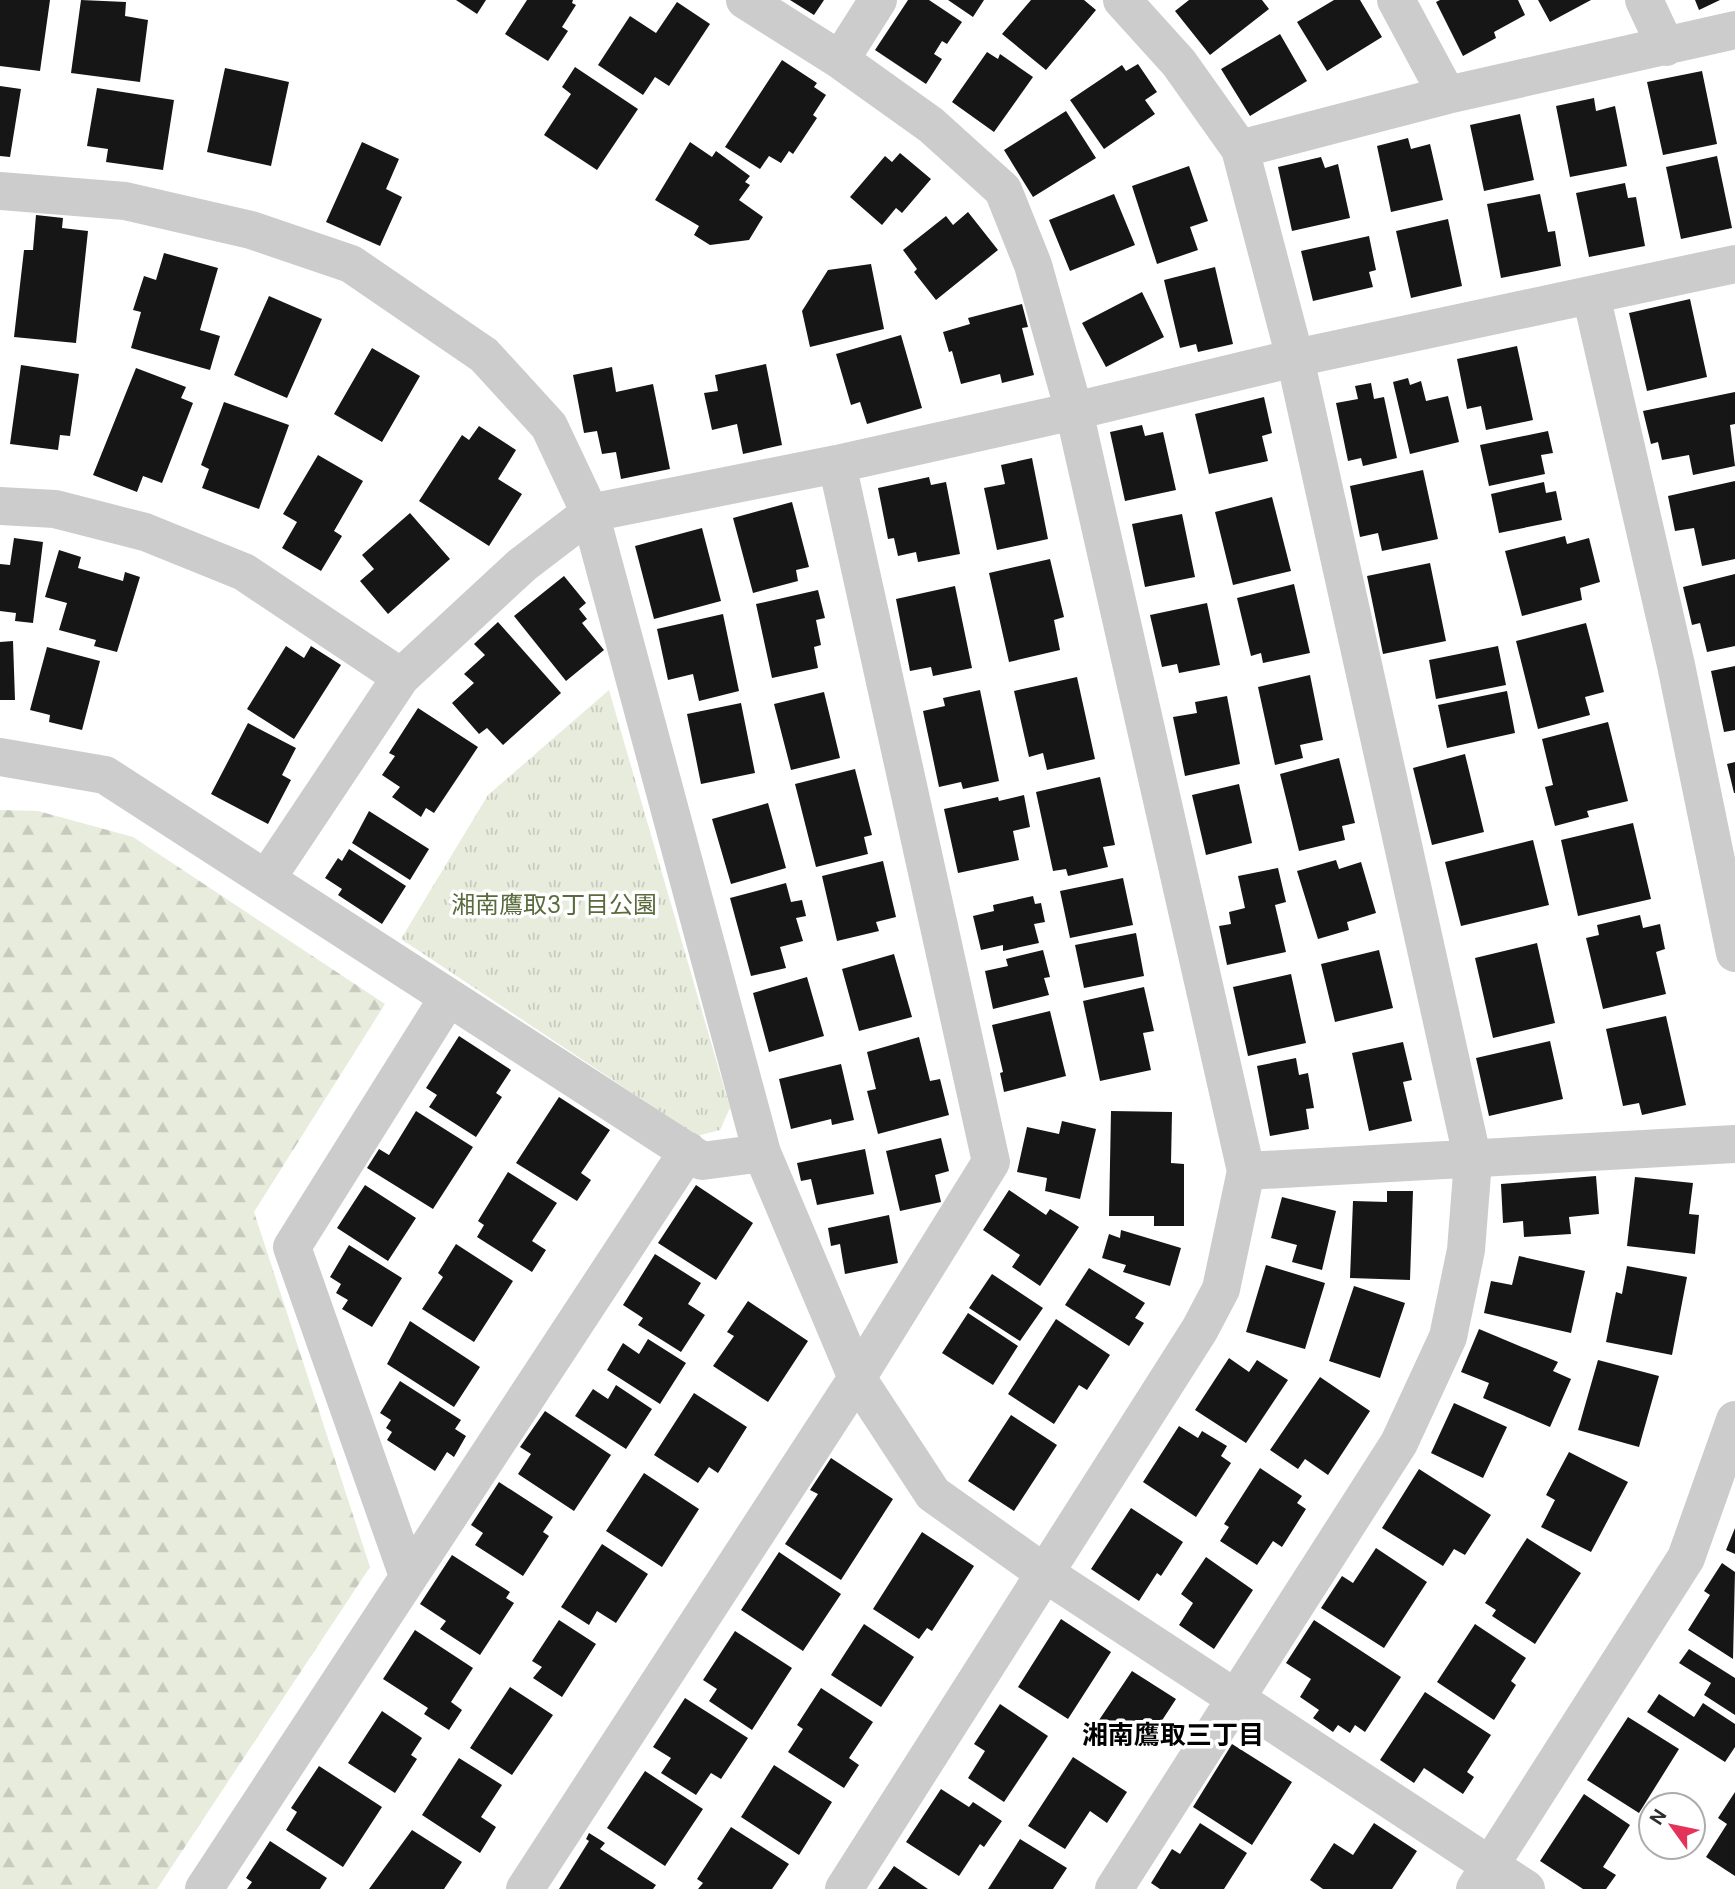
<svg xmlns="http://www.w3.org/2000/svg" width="1735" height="1889" viewBox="0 0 1735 1889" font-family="'DM Sans','Noto Sans JP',sans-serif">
<defs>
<pattern id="forest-firs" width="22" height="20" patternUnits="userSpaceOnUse" patternTransform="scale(1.75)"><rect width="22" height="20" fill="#e7ecdd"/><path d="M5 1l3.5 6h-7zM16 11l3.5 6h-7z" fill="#c6cbbe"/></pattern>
<pattern id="park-tufts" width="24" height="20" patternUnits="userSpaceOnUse" patternTransform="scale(1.75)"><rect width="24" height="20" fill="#e7ecdd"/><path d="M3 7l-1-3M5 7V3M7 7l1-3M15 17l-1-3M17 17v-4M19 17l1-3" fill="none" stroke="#c6cbbe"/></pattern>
</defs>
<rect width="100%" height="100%" fill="#fff"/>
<path fill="url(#forest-firs)" d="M0 810 38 811 133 837 385 1004 254 1212 370 1567 157 1889H0Z"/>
<path fill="url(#park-tufts)" d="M609 690 730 1108 720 1130 697 1136 401 939 488 795Z"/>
<path fill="#161616" d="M0 0H50L40 71 0 66Z
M81 0 126 2 125 16 148 20 140 82 71 73Z
M456 0H486L477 14Z
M527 0H573L572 3 576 5 562 27 568 31 548 61 505 34Z
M790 0H824L814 15Z
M908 0H929L962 22 947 44 942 41 934 54 942 59 926 84 875 50Z
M948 0H984L973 17Z
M1031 0H1084L1096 10 1046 70 1002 34Z
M1189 0H1262L1269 9 1210 55 1175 11Z
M1334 0H1360L1382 37 1327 71 1297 22Z
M1440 0H1518L1525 15 1494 32 1496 38 1463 56 1436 2Z
M1538 0H1591L1550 22Z
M1695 0H1720L1699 10Z
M677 2 710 24 669 86 655 77 643 95 598 65 630 16 656 33Z
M1280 34 1307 81 1250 116 1221 69Z
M987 52 998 59 1000 54 1033 77 994 132 952 102Z
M782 60 817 83 814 87 826 95 813 115 817 118 793 154 789 151 781 163 769 156 760 169 725 147Z
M1138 64 1157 92 1145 100 1155 114 1104 149 1070 100 1122 65 1126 71Z
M575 67 638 109 597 170 544 135 571 94 562 87Z
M225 68 289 82 271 166 207 152Z
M1702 71 1717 144 1663 155 1647 82Z
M0 86 21 89 10 157 0 156Z
M97 88 174 100 163 170 106 162 108 149 87 146Z
M1594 98 1596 111 1615 106 1627 166 1570 177 1556 106Z
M1066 111 1096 158 1033 197 1004 150Z
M1520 114 1534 180 1484 191 1470 125Z
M1408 138 1411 149 1430 144 1443 200 1391 212 1377 146Z
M362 142 399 159 386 189 402 197 380 246 326 222Z
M690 142 712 157 716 151 750 176 745 182 750 185 739 200 763 217 749 240 710 245 694 235 699 226 655 200Z
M900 153 931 179 902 213 896 208 882 225 850 197 885 156 892 162Z
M1717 156 1732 228 1681 239 1666 167Z
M1321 157 1325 168 1338 164 1350 218 1292 231 1278 167Z
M1189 166 1208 221 1190 227 1198 250 1157 264 1132 186Z
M1625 183 1628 198 1636 197 1645 246 1589 257 1576 193Z
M1114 194 1135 245 1070 271 1049 220Z
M1540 194 1548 232 1555 231 1561 266 1501 278 1487 204Z
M968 212 998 250 936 300 914 272 917 269 903 250 946 216 953 225Z
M36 215 63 218 62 228 88 231 76 343 14 337 24 250H33Z
M1448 219 1462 286 1411 298 1396 231Z
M1369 236 1376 270 1369 272 1373 287 1313 301 1301 251Z
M164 253 218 268 200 330 220 336 210 370 131 348 141 312 133 310 144 276 156 280Z
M871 264 884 329 810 347 802 311 828 270Z
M1215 267 1233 344 1198 352 1196 344 1180 348 1164 280Z
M1142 292 1164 337 1106 367 1082 323Z
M269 296 322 319 287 398 234 375Z
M1690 299 1707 377 1647 391 1629 313Z
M1022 304 1028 327 1022 328 1034 375 1002 383 1000 374 961 384 952 351 949 352 943 332 970 324 968 318Z
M901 335 922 408 867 424 860 402 851 405 836 354Z
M1517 346 1533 420 1486 430 1481 406 1467 409 1457 359Z
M372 348 420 376 382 442 334 414Z
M766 364 782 445 743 454 737 424 712 430 704 393 718 391 715 375Z
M21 365 79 374 70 436 60 435 58 450 10 444Z
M612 367 616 392 653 384 670 469 621 479 616 452 602 454 597 431 584 433 573 375Z
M136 368 186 387 181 398 193 403 162 483 143 476 137 492 93 475Z
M1408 378 1410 385 1421 381 1426 401 1448 396 1459 442 1410 454 1393 382Z
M1371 383 1374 399 1384 397 1397 458 1363 466 1361 458 1348 461 1336 403 1358 399 1355 386Z
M1735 392V424L1730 425 1735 466 1693 475 1689 455 1662 460 1658 442 1651 444 1643 411Z
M1264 397 1272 433 1262 436 1268 461 1209 474 1195 414Z
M224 402 289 425 259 509 202 488 209 469 201 465Z
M1142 425 1145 436 1163 432 1176 490 1125 501 1110 432Z
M479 426 516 450 498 479 522 494 489 546 419 501 462 435 469 440Z
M1548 431 1553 453 1541 455 1545 474 1489 486 1480 445Z
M318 455 363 481 334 531 342 536 321 571 282 548 297 522 283 514Z
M1032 458 1048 539 997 550 984 488 1005 484 1001 465Z
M1423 470 1438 539 1382 551 1378 533 1360 537 1350 486Z
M929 477 931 485 946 482 960 554 918 562 916 552 898 556 894 538 888 539 878 488Z
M1735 481V559L1702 566 1694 528 1675 531 1668 496Z
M1544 482 1546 493 1556 491 1562 520 1499 533 1491 494Z
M1272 497 1291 571 1233 585 1215 512Z
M792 502 809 567 796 570 798 581 753 593 733 518Z
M410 513 450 559 388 614 360 581 374 569 362 555Z
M1182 514 1195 577 1145 587 1132 524Z
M702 528 721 601 654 619 635 546Z
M1565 536 1567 544 1589 538 1600 582 1580 588 1582 600 1522 616 1505 551Z
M14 538 43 542 33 623 15 621 16 613 0 611V564L10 565Z
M59 550 81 557 78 568 123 581 125 572 140 577 117 652 94 646 96 640 59 630 67 603 45 597Z
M1050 559 1064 617 1054 620 1060 650 1009 662 989 573Z
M1430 563 1446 641 1383 654 1367 576Z
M1735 574V646L1707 652 1700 623 1692 625 1683 587Z
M564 576 586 603 579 609 587 619 582 623 604 650 566 681 514 616Z
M1294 584 1310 653 1263 663 1261 653 1251 656 1237 598Z
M955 586 972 668 933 676 931 667 910 671 896 599Z
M818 590 825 618 816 620 821 645 814 647 818 668 772 678 756 604Z
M1207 603 1220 665 1179 673 1177 664 1162 667 1150 615Z
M723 614 739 691 699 701 693 674 668 680 657 629Z
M498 622 561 693 503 745 487 728 479 734 452 703 474 683 464 674 485 655 474 644Z
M1586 623 1604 692 1585 697 1590 715 1538 729 1516 641Z
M13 641 15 700H0V642Z
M286 646 304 658 311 646 341 665 294 739 247 709Z
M1498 646 1506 685 1436 699 1429 660Z
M47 647 100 661 82 730 49 722 50 715 30 710Z
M1735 666V730L1724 732 1711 671Z
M1310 675 1323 740 1300 745 1303 758 1275 765 1258 687Z
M1077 677 1095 759 1047 770 1043 753 1029 757 1014 691Z
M980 690 999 781 963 789 961 782 939 787 923 711 945 706 943 698Z
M1507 691 1515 733 1447 748 1438 705Z
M824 692 840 758 791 770 774 704Z
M1227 696 1240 764 1185 776 1173 717 1197 713 1195 702Z
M741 703 755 773 701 784 687 714Z
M418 708 478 747 434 813 426 808 421 817 392 797 400 787 382 775 395 756 389 753Z
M1608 722 1628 801 1587 811 1589 817 1555 826 1545 787 1553 785 1542 739Z
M248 723 296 748 282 775 291 780 268 824 211 794Z
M1465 754 1484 832 1432 845 1413 768Z
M1339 758 1355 823 1342 826 1345 840 1299 851 1280 774Z
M1735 762V793H1734L1727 764Z
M855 769 872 835 864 837 868 854 816 867 795 784Z
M1100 777 1115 845 1103 847 1108 867 1068 876 1066 869 1053 871 1036 792Z
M1239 784 1252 843 1206 855 1192 795Z
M1024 795 1030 827 1013 831 1019 860 958 873 944 809 998 797 999 801Z
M768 803 786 868 731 884 712 819Z
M369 811 429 849 410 880 352 843Z
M1633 823 1651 899 1578 916 1561 840Z
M1533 840 1549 905 1461 926 1445 862Z
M349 849 406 886 382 924 338 895 342 889 325 878 338 858 342 861Z
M1336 860 1339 869 1361 862 1376 913 1347 922 1349 930 1318 939 1297 871Z
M883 861 896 917 876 922 879 931 837 941 822 876Z
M1278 868 1286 902 1275 905 1286 952 1227 965 1219 926 1231 924 1229 912 1245 908 1238 876Z
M1123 878 1133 925 1070 938 1060 891Z
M786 883 791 902 802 900 806 916 796 918 803 941 780 947 786 968 751 976 730 898Z
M1033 896 1035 904 1041 903 1045 922 1034 924 1039 943 1003 951V945L981 950 973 916 994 911 993 905Z
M1640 915 1643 928 1660 924 1665 949 1656 952 1666 994 1603 1009 1586 938 1599 935 1597 925Z
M1136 933 1144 976 1084 988 1075 945Z
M1537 943 1555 1023 1493 1038 1475 958Z
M1043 950 1050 977 1044 978 1049 995 993 1009 985 971 1008 966 1006 959Z
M1379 950 1393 1008 1335 1022 1321 964Z
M894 954 912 1017 859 1031 842 969Z
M1291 974 1306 1043 1248 1056 1233 987Z
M807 977 824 1036 769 1052 753 993Z
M1144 987 1154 1031 1143 1033 1151 1070 1100 1081 1083 1001Z
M1050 1011 1066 1076 1004 1092 1000 1073 1003 1072 992 1025Z
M1666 1016 1686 1105 1642 1115 1639 1103 1623 1106 1606 1029Z
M459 1036 511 1070 496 1093 502 1097 476 1137 429 1107 437 1095 426 1088Z
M919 1037 930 1081 940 1079 949 1115 878 1134 867 1091 876 1089 867 1052Z
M1550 1041 1563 1099 1489 1116 1476 1058Z
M1403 1042 1412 1080 1403 1082 1412 1121 1369 1131 1352 1053Z
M1296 1058 1299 1075 1308 1073 1314 1108 1306 1109 1309 1129 1270 1136 1257 1066Z
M841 1064 854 1120 832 1125 831 1119 791 1129 779 1079Z
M559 1097 610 1130 581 1173 591 1180 577 1201 516 1163Z
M416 1111 473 1147 433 1209 367 1168 379 1149 389 1155Z
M1111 1111 1172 1112 1171 1163 1184 1164V1226H1154V1216H1109Z
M1062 1121 1096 1129 1080 1199 1045 1191 1047 1178 1017 1172 1027 1127 1059 1134Z
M941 1138 949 1171 935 1175 941 1202 900 1211 886 1151Z
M865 1149 874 1194 817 1205 811 1179 801 1181 797 1163Z
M508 1172 557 1203 532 1241 546 1250 532 1272 477 1237 484 1225 478 1221Z
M1596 1176 1599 1214 1569 1217 1571 1234 1524 1237 1523 1221 1503 1223 1501 1184Z
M1635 1177 1693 1183 1689 1214 1699 1215 1695 1254 1627 1246Z
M365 1185 416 1218 388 1261 337 1228Z
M696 1185 753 1223 716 1280 658 1243Z
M1009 1190 1046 1215 1050 1209 1079 1227 1040 1286 1012 1267 1020 1255 983 1230Z
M1387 1191H1413L1410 1280 1350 1278 1353 1201 1387 1202Z
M1282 1197 1336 1211 1322 1270 1292 1262 1297 1245 1271 1238Z
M889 1215 898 1263 845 1274 840 1244 831 1246 828 1228Z
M1121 1230 1181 1248 1170 1286 1123 1272 1126 1265 1102 1258 1109 1234 1120 1238Z
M456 1244 513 1281 474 1342 422 1309 443 1277 438 1273Z
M349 1245 402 1278 372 1327 342 1309 348 1300 336 1293 341 1284 330 1277Z
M655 1254 701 1283 688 1304 705 1315 681 1352 638 1325 643 1318 623 1305Z
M1519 1256 1585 1271 1571 1333 1484 1313 1491 1281 1512 1285Z
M1266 1265 1325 1283 1305 1349 1246 1332Z
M1627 1266 1687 1277 1672 1355 1606 1342 1616 1292 1622 1294Z
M1089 1268 1145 1303 1135 1318 1144 1323 1129 1346 1065 1305Z
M992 1274 1043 1308 1020 1341 969 1308Z
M1354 1286 1405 1303 1380 1378 1329 1361Z
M748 1301 808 1341 768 1402 713 1366 734 1336 727 1332Z
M968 1313 1018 1346 993 1385 942 1353Z
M1056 1319 1110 1355 1087 1390 1079 1385 1054 1424 1008 1394Z
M410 1321 480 1367 454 1407 387 1364Z
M1479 1329 1558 1362 1553 1371 1571 1379 1550 1427 1483 1398 1489 1383 1461 1372Z
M648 1339 686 1363 660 1404 607 1370 623 1343 639 1354Z
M1229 1358 1249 1372 1257 1360 1288 1380 1246 1443 1195 1410Z
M1598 1360 1659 1376 1639 1447 1578 1430Z
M1320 1377 1370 1411 1328 1475 1305 1459 1298 1469 1270 1450Z
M400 1381 461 1420 455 1429 466 1436 454 1457 447 1452 435 1471 387 1440 392 1432 386 1428 391 1420 380 1413Z
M616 1385 652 1409 626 1449 575 1416 593 1389 608 1399Z
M694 1393 747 1427 718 1473 709 1467 698 1483 654 1455Z
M1454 1403 1507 1427 1483 1478 1431 1453Z
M545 1411 611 1455 574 1511 518 1474 531 1454 520 1447Z
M1011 1415 1057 1445 1014 1511 968 1481Z
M1179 1426 1198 1438 1202 1431 1227 1446 1221 1456 1231 1463 1196 1517 1143 1482Z
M1569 1452 1628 1482 1591 1552 1541 1527 1555 1500 1546 1495Z
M831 1458 893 1499 841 1580 785 1544 818 1494 810 1490Z
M1260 1468 1302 1496 1297 1503 1306 1509 1282 1547 1273 1541 1257 1565 1220 1541 1229 1527 1224 1524Z
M1419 1469 1491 1515 1465 1555 1454 1549 1443 1566 1382 1528Z
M644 1473 699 1509 662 1567 606 1531Z
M499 1482 553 1517 543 1532 549 1536 523 1576 475 1545 483 1533 471 1525Z
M1131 1508 1183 1542 1161 1576 1157 1573 1139 1601 1091 1569Z
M1735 1528V1554L1726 1550Z
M922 1532 974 1566 932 1631 927 1628 919 1639 873 1609Z
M1527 1538 1581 1573 1535 1644 1492 1616 1496 1610 1485 1603Z
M602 1544 648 1574 616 1623 597 1611 589 1625 561 1607Z
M1376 1548 1427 1582 1384 1648 1321 1608 1342 1576 1353 1583Z
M779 1552 841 1594 803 1651 741 1610Z
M452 1555 510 1592 506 1598 514 1603 480 1655 440 1629 446 1621 420 1604Z
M1206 1557 1253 1590 1214 1649 1179 1625 1193 1603 1181 1594Z
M1722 1563 1735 1572 1733 1659 1688 1630 1710 1595 1704 1591Z
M1061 1619 1111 1652 1068 1719 1018 1687Z
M559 1620 596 1644 562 1697 533 1678 542 1667 532 1661Z
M1314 1620 1401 1677 1365 1732 1355 1725 1350 1733 1338 1725 1333 1732 1313 1718 1319 1710 1300 1697 1311 1679 1286 1663Z
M864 1624 914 1657 881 1707 831 1675Z
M1475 1624 1526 1658 1511 1681 1516 1685 1494 1720 1437 1682Z
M415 1630 473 1668 451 1702 462 1710 449 1730 424 1714 428 1708 383 1679Z
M735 1631 792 1668 752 1730 709 1701 717 1689 703 1680Z
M1689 1649 1735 1678V1715L1704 1695 1711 1683 1679 1663Z
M1132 1671 1176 1699 1144 1748 1122 1734 1117 1741 1095 1726Z
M510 1687 553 1715 512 1775 470 1748Z
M821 1688 873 1722 849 1758 859 1765 844 1788 788 1752 803 1729 797 1725Z
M1425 1692 1491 1735 1467 1772 1474 1777 1463 1794 1424 1768 1414 1783 1380 1760Z
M1659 1694 1694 1717 1703 1703 1735 1724V1747L1725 1762 1647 1712Z
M685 1698 748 1738 721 1779 711 1773 696 1795 661 1773 671 1758 653 1747Z
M1000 1704 1048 1736 1004 1802 968 1778 985 1751 974 1744Z
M382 1711 422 1738 411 1755 417 1759 395 1793 348 1763Z
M1628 1717 1679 1749 1639 1813 1587 1780Z
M1232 1744 1292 1782 1252 1845 1193 1807Z
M1073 1757 1127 1792 1107 1823 1090 1811 1065 1849 1028 1826Z
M459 1758 502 1785 481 1817 496 1827 480 1853 422 1815Z
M774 1765 832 1802 799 1855 741 1817Z
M319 1766 382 1807 343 1867 286 1830 297 1812 291 1808Z
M645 1771 703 1809 665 1866 607 1828Z
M941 1789 969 1807 973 1802 1002 1821 984 1847 980 1844 959 1876 906 1842Z
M1735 1792V1876L1706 1857 1727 1824 1718 1818Z
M1584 1794 1630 1825 1603 1867 1616 1875 1606 1889H1583L1540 1861Z
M1200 1823 1247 1853 1224 1889H1160L1151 1883 1172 1849 1180 1854Z
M1374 1823 1417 1851 1392 1889H1323L1310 1880 1334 1843 1353 1855Z
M731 1827 789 1864 772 1889H698L703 1883 697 1879Z
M412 1830 462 1862 444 1889H369Z
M589 1833 605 1843 600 1849 656 1885 653 1889H559L589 1841 586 1839Z
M1020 1839 1067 1868 1053 1889H988Z
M270 1841 327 1878 320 1889H247L252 1882 246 1878Z
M894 1866 928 1889H878Z"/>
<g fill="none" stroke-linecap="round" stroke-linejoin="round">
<path stroke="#ccc" stroke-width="38" d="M745 0 840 60 931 125 1003 190 1033 265 1074 411 1246 1171 1221 1289 1200 1329 844 1889
M1396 0 1447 95
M1644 0 1666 47
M840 60 878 0
M1240 149 1447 95 1735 30
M0 191 125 201 251 230 351 264 484 355 549 426 590 513 762 1153 857 1378 933 1494 1046 1574 1526 1889
M1591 295 1676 665 1735 953
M0 506 55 509 145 532 244 572 401 677
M0 757 105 775 702 1161 762 1153
M267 878 401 677 522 565 590 513 837 464 1074 411 1295 358 1735 264
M1246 1171 1735 1144
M408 1576 292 1247 448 998
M204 1889 688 1151
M525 1889 857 1378 991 1162 837 464
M1114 1889 1399 1443 1448 1337 1466 1250 1473 1161 1295 358 1240 149 1179 63 1122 0
M1475 1889 1686 1558 1735 1420"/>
</g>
<g text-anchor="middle" stroke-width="7" stroke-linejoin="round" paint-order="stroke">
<g font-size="24" fill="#596b3c" stroke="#fff">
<text x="554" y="913">湘南鷹取3丁目公園</text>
</g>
<g font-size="26" font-weight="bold" fill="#000" stroke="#fff">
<text x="1173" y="1744">湘南鷹取三丁目</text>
</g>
</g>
<g transform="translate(1672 1826) rotate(303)"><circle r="33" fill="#ffffff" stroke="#acacac" stroke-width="2"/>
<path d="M0-5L12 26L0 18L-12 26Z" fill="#e43359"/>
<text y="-10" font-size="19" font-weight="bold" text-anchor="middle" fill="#2f2f2f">N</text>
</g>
</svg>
